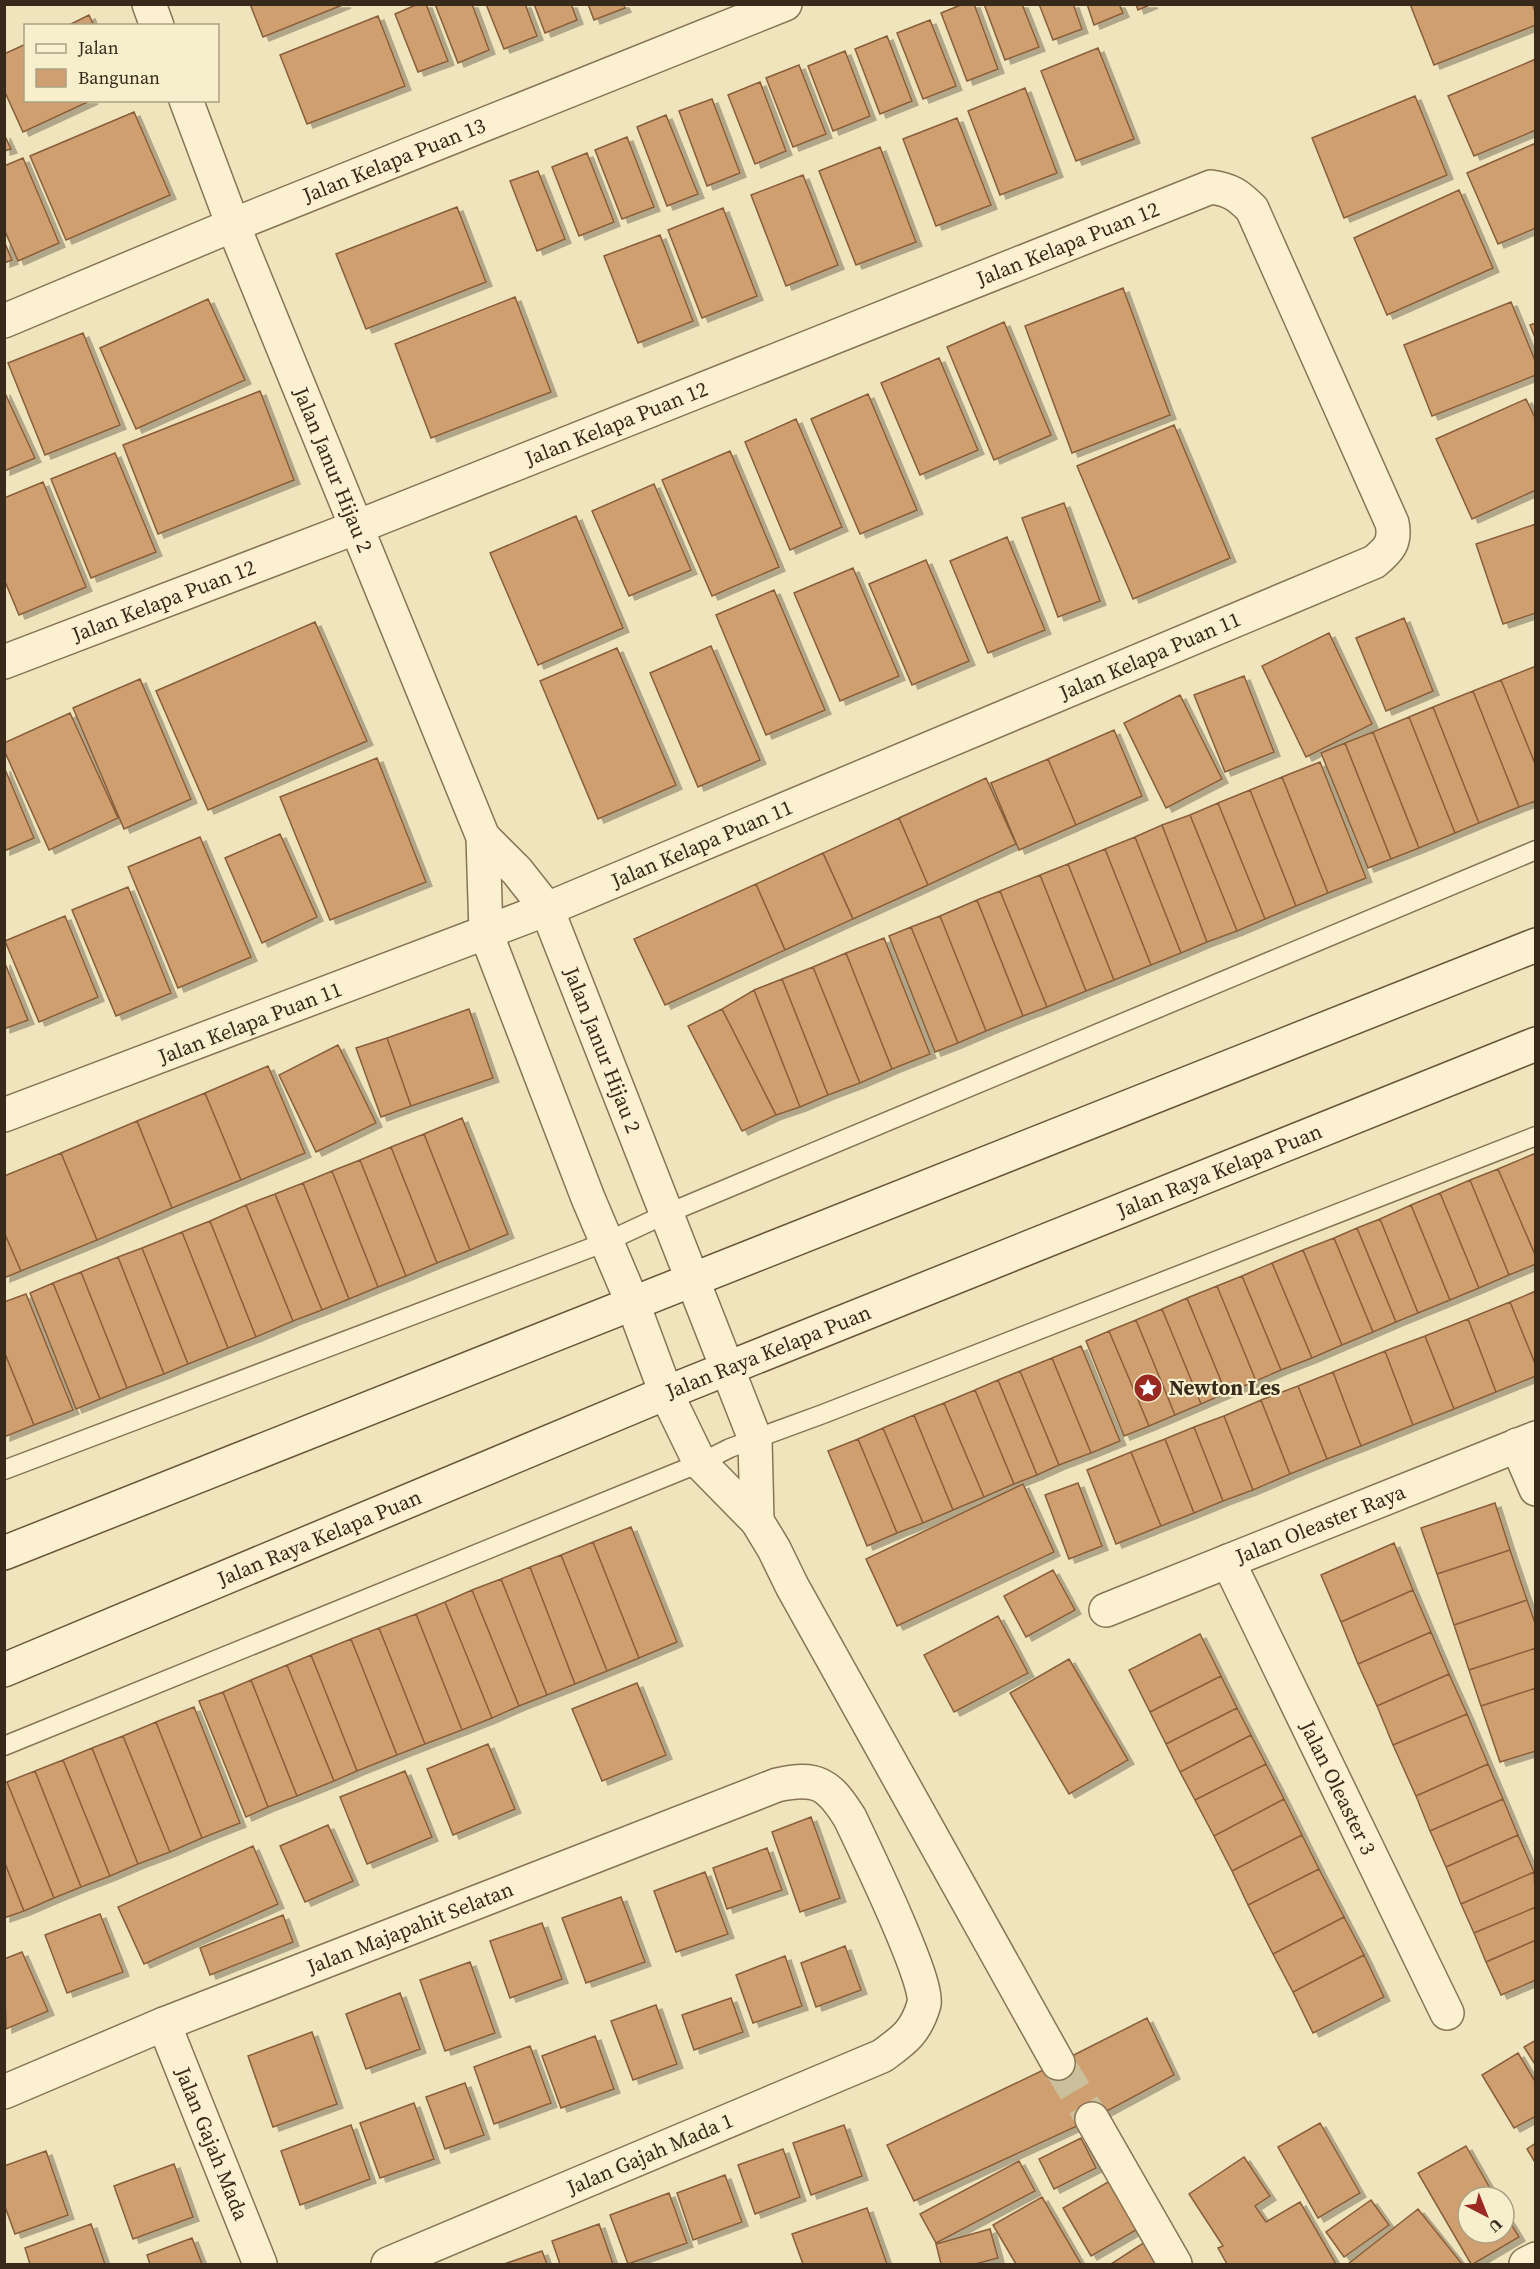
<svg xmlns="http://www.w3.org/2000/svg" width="1540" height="2269" viewBox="0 0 1540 2269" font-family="'Source Serif 4',serif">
<defs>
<filter id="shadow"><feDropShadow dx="6" dy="4" stdDeviation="0" flood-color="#0004"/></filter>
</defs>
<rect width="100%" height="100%" fill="#f0e4bc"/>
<path fill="#d09f70" stroke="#895e3a" stroke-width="1.5" filter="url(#shadow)" d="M250 4H345L263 37Z
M418 4H426L448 61 418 72 395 14Z
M435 4H472L489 50 458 63Z
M486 4H525L537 36 504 49Z
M534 4H571L577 20 545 33Z
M588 4H623L625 8 594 20Z
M963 4H974L998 69 967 81 941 13Z
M984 4H1022L1039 47 1005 60Z
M1039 4H1073L1082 29 1053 40Z
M1087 4H1119L1123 13 1094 25Z
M1136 4H1152L1138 10Z
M1410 4H1532L1536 14V25L1434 65Z
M89 15 94 26H67Z
M378 16 405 86 307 124 280 55Z
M930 20 956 86 923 99 897 33Z
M887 36 912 101 880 114 855 49Z
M26 44V100H92L23 132 4 90V54Z
M1098 48 1134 139 1076 161 1041 71Z
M845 51 870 116 833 131 808 66Z
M1536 59V130L1474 156 1448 96Z
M799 65 826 134 793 147 766 78Z
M760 82 786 151 755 164 728 95Z
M1025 88 1057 173 1000 195 968 111Z
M1415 96 1447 175 1344 218 1312 138Z
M712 99 740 173 707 186 679 111Z
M134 112 170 195 66 240 30 156Z
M666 115 698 194 667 206 637 127Z
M957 118 991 205 936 226 903 139Z
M4 134 11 149 4 151Z
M627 137 654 207 622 219 595 150Z
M1536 143V228L1498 244 1467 173Z
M880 147 916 242 856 265 819 171Z
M587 153 614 222 579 236 552 167Z
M23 158 59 243 18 261 4 229V166Z
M538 171 565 239 537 251 510 181Z
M803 175 838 265 786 286 751 195Z
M1459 190 1493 268 1387 315 1354 238Z
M457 207 486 282 366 329 336 254Z
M723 208 757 296 702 318 668 230Z
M660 235 693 321 638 343 604 256Z
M4 241 12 260 4 263Z
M1123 288 1170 415 1072 453 1025 326Z
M515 297 551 392 431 438 395 344Z
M208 299 245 380 136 429 100 348Z
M1511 302 1536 363V375L1432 416 1404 345Z
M1004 322 1051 435 994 460 947 347Z
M1536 323V340L1530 325Z
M83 333 120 425 45 455 8 363Z
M939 358 978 450 920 475 881 383Z
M4 391 35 458 4 471Z
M260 391 294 480 158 534 123 445Z
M868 394 917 510 860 534 811 419Z
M1526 399 1536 420V490L1472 519 1436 439Z
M796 419 842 527 790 550 745 442Z
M1174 425 1230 558 1133 599 1077 466Z
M730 451 779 567 712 596 662 480Z
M115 453 156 552 91 578 51 479Z
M43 482 86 587 19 615 4 579V498Z
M654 484 691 570 629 596 592 511Z
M1064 503 1100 601 1058 617 1022 518Z
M576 516 623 628 538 665 490 553Z
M1536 524V613L1503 624 1476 544Z
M1007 537 1045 630 988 653 950 561Z
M926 560 969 661 912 685 869 584Z
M853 568 899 676 840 701 794 593Z
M774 590 825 710 766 735 716 615Z
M1404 618 1433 691 1386 711 1356 638Z
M315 622 367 741 208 810 156 691Z
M1329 633 1372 724 1306 757 1262 666Z
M711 646 760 760 698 787 650 673Z
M617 648 676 785 598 819 540 681Z
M1536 666V766L1501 680Z
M1244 676 1274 752 1225 772 1194 695Z
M140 679 191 799 124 829 73 708Z
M1501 680 1536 766V801L1519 807 1473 691Z
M1473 691 1519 807 1479 823 1433 707Z
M1180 695 1222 779 1166 808 1124 723Z
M1433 707 1479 823 1455 833 1409 717Z
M70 713 118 818 49 850 4 750V743Z
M1409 717 1455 833 1419 848 1373 732Z
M1114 730 1142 796 1076 825 1048 759Z
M1373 732 1419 848 1391 859 1345 743Z
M1345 743 1391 859 1368 868 1321 753Z
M377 758 426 882 330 920 280 797Z
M1048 759 1076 825 1019 850 991 783Z
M1320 762 1366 878 1328 893 1282 777Z
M4 767 34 838 4 851Z
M1282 777 1328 893 1296 906 1250 790Z
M986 778 1016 844 928 885 899 818Z
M1250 790 1296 906 1265 919 1218 803Z
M1218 803 1265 919 1237 931 1190 815Z
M1190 815 1237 931 1207 942 1162 825Z
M899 818 928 885 853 919 823 853Z
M1162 825 1207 942 1181 953 1135 837Z
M280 834 317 917 262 943 225 858Z
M200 837 251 957 178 988 128 867Z
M1135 837 1181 953 1151 965 1105 849Z
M1105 849 1151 965 1114 980 1068 864Z
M823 853 853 919 785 950 756 884Z
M1068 864 1114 980 1086 991 1040 875Z
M1040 875 1086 991 1047 1007 1000 891Z
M756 884 785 950 665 1005 634 939Z
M128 887 171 993 116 1016 72 910Z
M1000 891 1047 1007 1023 1016 977 900Z
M977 900 1023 1016 986 1031 940 916Z
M65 916 98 997 39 1022 5 941Z
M940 916 986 1031 958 1043 911 927Z
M911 927 958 1043 935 1052 889 936Z
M884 938 930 1054 892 1069 846 953Z
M846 953 892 1069 860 1083 813 967Z
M4 961 28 1020 4 1029Z
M813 967 860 1083 828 1095 782 979Z
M782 979 828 1095 800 1107 754 990Z
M754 990 800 1107 776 1115 722 1009Z
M469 1009 493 1078 411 1106 387 1038Z
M722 1009 776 1115 742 1131 688 1026Z
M387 1038 411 1106 381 1117 356 1048Z
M338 1045 376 1123 316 1152 279 1075Z
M268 1066 305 1153 241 1180 205 1093Z
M205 1093 241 1180 172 1208 137 1121Z
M462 1118 508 1234 470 1250 424 1134Z
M137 1121 172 1208 97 1240 61 1153Z
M424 1134 470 1250 437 1263 391 1147Z
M391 1147 437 1263 406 1276 360 1160Z
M61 1153 97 1240 21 1271 4 1232V1176Z
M1536 1153V1257L1498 1169Z
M360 1160 406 1276 378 1287 332 1171Z
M1498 1169 1536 1257V1264L1509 1275 1470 1180Z
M332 1171 378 1287 349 1299 303 1183Z
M1470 1180 1509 1275 1479 1288 1440 1193Z
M303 1183 349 1299 322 1310 275 1194Z
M1440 1193 1479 1288 1450 1300 1411 1205Z
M275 1194 322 1310 293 1321 246 1205Z
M246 1205 293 1321 256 1337 210 1221Z
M1411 1205 1450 1300 1418 1313 1380 1219Z
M1380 1219 1418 1313 1396 1322 1357 1228Z
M210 1221 256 1337 228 1348 182 1232Z
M1357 1228 1396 1322 1373 1332 1334 1238Z
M4 1232 21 1271 4 1278Z
M182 1232 228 1348 188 1364 142 1248Z
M1334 1238 1373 1332 1342 1345 1303 1250Z
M142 1248 188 1364 164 1374 118 1257Z
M1303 1250 1342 1345 1312 1358 1272 1263Z
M118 1257 164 1374 127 1388 81 1272Z
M1272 1263 1312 1358 1281 1370 1242 1276Z
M81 1272 127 1388 100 1399 53 1283Z
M1242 1276 1281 1370 1256 1381 1217 1286Z
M53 1283 100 1399 76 1409 30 1293Z
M1217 1286 1256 1381 1226 1393 1187 1298Z
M1536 1291V1366L1510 1302Z
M26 1294 73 1410 34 1425 4 1351V1302Z
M1187 1298 1226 1393 1201 1404 1162 1309Z
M1510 1302 1536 1366V1376L1496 1392 1468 1319Z
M1162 1309 1201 1404 1175 1415 1136 1320Z
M1468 1319 1496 1392 1454 1409 1425 1336Z
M1136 1320 1175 1415 1149 1426 1109 1331Z
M1109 1331 1149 1426 1124 1436 1086 1341Z
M1425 1336 1454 1409 1413 1425 1385 1351Z
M1081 1346 1120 1441 1091 1453 1052 1358Z
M4 1351 34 1425 4 1437Z
M1385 1351 1413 1425 1361 1446 1333 1372Z
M1052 1358 1091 1453 1059 1465 1020 1371Z
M1020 1371 1059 1465 1037 1475 998 1380Z
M1333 1372 1361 1446 1327 1459 1298 1386Z
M998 1380 1037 1475 1014 1484 975 1390Z
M1298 1386 1327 1459 1290 1474 1261 1400Z
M975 1390 1014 1484 984 1497 944 1403Z
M1261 1400 1290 1474 1253 1490 1224 1416Z
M944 1403 984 1497 953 1510 914 1415Z
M914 1415 953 1510 923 1523 883 1428Z
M1224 1416 1253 1490 1223 1501 1194 1427Z
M1194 1427 1223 1501 1194 1513 1165 1439Z
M883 1428 923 1523 897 1533 858 1439Z
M858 1439 897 1533 867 1546 828 1451Z
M1165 1439 1194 1513 1161 1526 1131 1452Z
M1131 1452 1161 1526 1116 1544 1087 1470Z
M1078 1483 1102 1546 1069 1559 1045 1495Z
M1023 1484 1054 1552 897 1626 866 1559Z
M1495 1503 1510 1550 1437 1574 1421 1528Z
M631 1527 677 1642 639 1658 593 1542Z
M593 1542 639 1658 607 1671 561 1555Z
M1394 1543 1413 1590 1341 1622 1321 1575Z
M1510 1550 1527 1600 1454 1625 1437 1574Z
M561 1555 607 1671 575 1684 530 1567Z
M530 1567 575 1684 547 1695 501 1579Z
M1053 1570 1075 1610 1026 1637 1004 1596Z
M501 1579 547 1695 519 1706 472 1590Z
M472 1590 519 1706 492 1718 445 1602Z
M1413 1590 1431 1632 1358 1664 1341 1622Z
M1527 1600 1536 1626V1648L1469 1670 1454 1625Z
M445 1602 492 1718 462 1730 416 1614Z
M416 1614 462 1730 425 1744 379 1628Z
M998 1616 1028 1673 954 1712 924 1655Z
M379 1628 425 1744 397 1755 351 1639Z
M1431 1632 1449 1674 1377 1706 1358 1664Z
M1200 1634 1221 1676 1150 1712 1129 1670Z
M351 1639 397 1755 357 1771 311 1655Z
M1536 1648V1688L1481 1706 1469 1670Z
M311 1655 357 1771 334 1781 287 1665Z
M1069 1659 1128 1760 1069 1794 1010 1693Z
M287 1665 334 1781 297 1796 251 1680Z
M1449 1674 1467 1714 1393 1745 1377 1706Z
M1221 1676 1237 1708 1166 1744 1150 1712Z
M251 1680 297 1796 268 1807 223 1692Z
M637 1683 666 1755 602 1781 572 1709Z
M1536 1688V1751L1500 1762 1481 1706Z
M223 1692 268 1807 246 1817 199 1701Z
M194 1707 240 1823 202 1838 156 1722Z
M1237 1708 1251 1735 1180 1772 1166 1744Z
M1467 1714 1488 1764 1416 1796 1393 1745Z
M156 1722 202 1838 170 1852 123 1736Z
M1251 1735 1266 1764 1195 1800 1180 1772Z
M123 1736 170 1852 138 1864 92 1748Z
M488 1744 515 1809 453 1835 427 1769Z
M92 1748 138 1864 110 1876 63 1760Z
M63 1760 110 1876 81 1887 35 1771Z
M1266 1764 1284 1799 1214 1836 1195 1800Z
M1488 1764 1503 1799 1430 1831 1416 1796Z
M35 1771 81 1887 54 1898 7 1782Z
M405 1771 432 1837 367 1864 340 1797Z
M7 1782 54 1898 24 1911 4 1861V1783Z
M1284 1799 1302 1835 1232 1871 1214 1836Z
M1503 1799 1518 1835 1446 1867 1430 1831Z
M811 1817 840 1898 800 1912 772 1832Z
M328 1825 353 1881 305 1902 280 1846Z
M1302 1835 1319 1869 1248 1905 1232 1871Z
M1518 1835 1534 1872 1461 1904 1446 1867Z
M253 1846 278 1904 144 1964 118 1907Z
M767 1848 782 1890 727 1909 713 1868Z
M4 1861 24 1911 4 1918Z
M1319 1869 1344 1917 1273 1954 1248 1905Z
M705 1872 728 1934 676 1952 654 1891Z
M1534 1872 1536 1907 1474 1933 1461 1904Z
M621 1897 645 1962 586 1983 562 1918Z
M1536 1907V1940L1486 1962 1474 1933Z
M100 1914 123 1972 67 1993 45 1935Z
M283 1915 293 1942 210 1975 200 1948Z
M1344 1917 1364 1955 1293 1992 1273 1954Z
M542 1923 562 1979 510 1998 490 1941Z
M1536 1940V1980L1501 1995 1486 1962Z
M845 1946 861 1990 816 2007 801 1963Z
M22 1952 48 2011 6 2029 4 1959Z
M1364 1955 1384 1997 1313 2033 1293 1992Z
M785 1956 802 2006 753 2023 736 1975Z
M470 1962 495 2033 445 2051 420 1980Z
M400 1993 420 2049 366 2069 346 2014Z
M731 1998 743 2032 694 2050 682 2015Z
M656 2005 677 2064 633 2080 611 2021Z
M1147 2018 1174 2075 1092 2119 914 2201 887 2145 1058 2063Z
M312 2032 337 2104 273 2127 248 2056Z
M595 2036 614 2089 561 2108 542 2056Z
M1536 2040V2066L1524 2047Z
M530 2046 551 2103 494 2124 474 2067Z
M1518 2053 1536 2083V2116L1514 2128 1482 2075Z
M465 2083 484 2135 445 2149 426 2097Z
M414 2103 434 2159 380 2178 360 2123Z
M1320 2123 1360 2193 1318 2218 1278 2147Z
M351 2125 370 2179 300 2205 281 2151Z
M844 2125 862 2176 811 2195 793 2143Z
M1081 2138 1096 2168 1054 2189 1039 2159Z
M1536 2143V2164L1527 2149Z
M1466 2146 1495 2197H1468V2233H1504V2212L1519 2237 1473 2264H1471L1418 2173Z
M783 2149 800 2197 755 2214 738 2165Z
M46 2151 68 2215 15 2234 4 2204V2166Z
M1244 2157 1270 2196 1255 2206 1266 2222 1300 2202 1336 2264H1227L1218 2248 1223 2246 1189 2194Z
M1019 2161 1035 2191 936 2243 920 2214Z
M174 2164 193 2217 133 2239 114 2186Z
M725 2175 742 2222 693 2240 677 2193Z
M1115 2178 1143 2226 1091 2256 1063 2208Z
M669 2193 687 2243 628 2264 610 2215Z
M1042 2197 1081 2264H1016L993 2225Z
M1371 2200 1389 2225 1344 2257 1326 2232Z
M867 2208 887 2264H803L792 2234Z
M1418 2209 1462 2264H1348Z
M91 2224 105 2264H30L25 2248Z
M599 2224 613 2264H560L552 2241Z
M990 2229 998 2258 975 2264H941L936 2244Z
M192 2238 202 2264H150L147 2255Z
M1151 2238 1169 2264H1111Z
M542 2251 547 2264H504Z"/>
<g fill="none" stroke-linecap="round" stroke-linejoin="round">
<path stroke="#cbbf9c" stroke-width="33" stroke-dasharray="33 16" stroke-linecap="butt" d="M1058 2063 1092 2119"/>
<g stroke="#887455" stroke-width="21">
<path id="lane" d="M4 1470 606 1242 666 1214 1536 850
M4 1746 700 1463 730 1448 823 1414 1536 1136"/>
</g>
<g stroke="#887455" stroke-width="36">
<g id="street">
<path d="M149 4 157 26"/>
<path id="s1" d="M186 100 233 225 483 837 486 933 588 1198 633 1304 666 1393 700 1463 757 1521 774 1549 792 1586 1058 2063"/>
<path id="s2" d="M4 321 233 225 785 4"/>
<path id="s3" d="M4 662 357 527 1211 187C1231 190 1238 195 1252 209L1392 523C1396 542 1389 550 1374 562L547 909 4 1115"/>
<path id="s4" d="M483 837 517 871 547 909 755 1439 757 1521"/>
<path d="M1517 1445 1536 1489"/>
<path id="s5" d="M1228 1561 1447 2013"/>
<path id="s6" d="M1106 1610 1536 1438"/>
<path id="s7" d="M164 2024 260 2264"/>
<path id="s8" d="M4 2092 164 2024 777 1785C817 1776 829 1784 850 1818 863 1846 930 1983 924 2004 916 2032 904 2040 882 2056L388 2264"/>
<path d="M1092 2119 1175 2264"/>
<path d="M1526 2264 1536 2259"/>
</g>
</g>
<g stroke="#6a5538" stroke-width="36">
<g id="secondary">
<path d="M4 1553 1536 945"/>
<path id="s9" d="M4 1670 666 1393 1536 1044"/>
</g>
</g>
<use href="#lane" stroke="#fbf1d0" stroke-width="18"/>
<use href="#street" stroke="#fbf1d0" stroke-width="33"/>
<use href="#secondary" stroke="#fbf1d0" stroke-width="33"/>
</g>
<defs>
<g id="sight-disc" transform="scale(1.5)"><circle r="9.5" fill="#9a2922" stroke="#f7eecc"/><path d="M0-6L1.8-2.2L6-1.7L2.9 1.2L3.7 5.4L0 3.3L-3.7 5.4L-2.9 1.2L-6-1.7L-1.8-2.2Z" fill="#fff"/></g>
</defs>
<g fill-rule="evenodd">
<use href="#sight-disc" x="1148" y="1388"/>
</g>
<g text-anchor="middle" stroke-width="4.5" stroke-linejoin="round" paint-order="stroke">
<g font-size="21" fill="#372a1b" stroke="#f7eecc">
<text dy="7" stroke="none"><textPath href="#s2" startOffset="422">Jalan Kelapa Puan 13</textPath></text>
<text dy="7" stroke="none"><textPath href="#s3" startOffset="1143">Jalan Kelapa Puan 12</textPath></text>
<text dy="7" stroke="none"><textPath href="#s3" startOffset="657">Jalan Kelapa Puan 12</textPath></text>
<text dy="7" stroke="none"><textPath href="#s1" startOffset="398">Jalan Janur Hijau 2</textPath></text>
<text dy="7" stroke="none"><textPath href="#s3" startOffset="171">Jalan Kelapa Puan 12</textPath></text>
<text transform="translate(1150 656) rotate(-23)" y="7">Jalan Kelapa Puan 11</text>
<text transform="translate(702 844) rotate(-23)" y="7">Jalan Kelapa Puan 11</text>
<text transform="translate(250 1023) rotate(-21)" y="7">Jalan Kelapa Puan 11</text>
<text dy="7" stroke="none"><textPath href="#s4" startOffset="248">Jalan Janur Hijau 2</textPath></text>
<text dy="7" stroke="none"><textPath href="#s9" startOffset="1314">Jalan Raya Kelapa Puan</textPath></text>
<text dy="7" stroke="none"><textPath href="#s9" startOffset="828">Jalan Raya Kelapa Puan</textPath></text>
<text dy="7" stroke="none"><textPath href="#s6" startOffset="231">Jalan Oleaster Raya</textPath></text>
<text dy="7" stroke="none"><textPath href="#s9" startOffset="342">Jalan Raya Kelapa Puan</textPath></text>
<text dy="7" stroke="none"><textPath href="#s5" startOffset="252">Jalan Oleaster 3</textPath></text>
<text dy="7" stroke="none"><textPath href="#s8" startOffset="438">Jalan Majapahit Selatan</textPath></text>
<text dy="7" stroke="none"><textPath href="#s7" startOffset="129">Jalan Gajah Mada</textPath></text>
<text transform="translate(650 2154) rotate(-23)" y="7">Jalan Gajah Mada 1</text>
</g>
<g font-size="21" font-weight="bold" fill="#372a1b" stroke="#f7eecc" text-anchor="start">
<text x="1169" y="1395">Newton Les</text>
</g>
</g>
<rect width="1540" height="2269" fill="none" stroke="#372a1b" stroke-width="12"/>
<rect x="24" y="24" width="195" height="78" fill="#f7eecc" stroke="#aaa085" stroke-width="1.5"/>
<rect x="36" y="44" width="30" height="9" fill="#fbf1d0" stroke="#aaa085" stroke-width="1.5"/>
<text x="78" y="54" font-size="18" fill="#372a1b">Jalan</text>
<rect x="36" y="69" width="30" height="18" fill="#d09f70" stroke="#aaa085" stroke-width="1.5"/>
<text x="78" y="84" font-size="18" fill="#372a1b">Bangunan</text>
<g transform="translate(1486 2215) rotate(138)"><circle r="28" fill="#f7eecc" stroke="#aaa085" stroke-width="1.5"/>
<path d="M0-4.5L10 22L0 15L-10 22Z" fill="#9a2922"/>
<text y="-9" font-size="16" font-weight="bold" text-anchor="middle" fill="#372a1b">U</text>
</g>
</svg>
